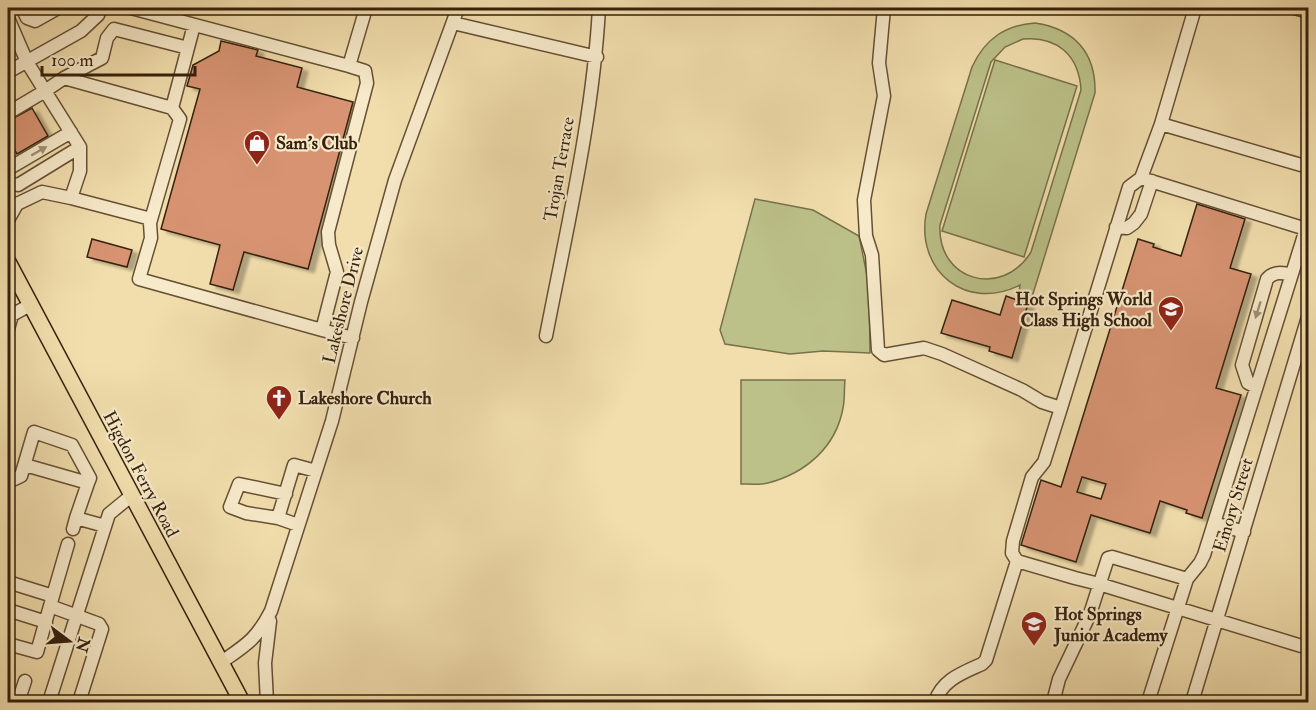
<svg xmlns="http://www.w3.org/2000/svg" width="1316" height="710" viewBox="0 0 1316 710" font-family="'IM FELL Double Pica',serif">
<defs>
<filter id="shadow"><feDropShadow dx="6" dy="3.5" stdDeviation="1.5" flood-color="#0004"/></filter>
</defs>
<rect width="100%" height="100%" fill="#f2dead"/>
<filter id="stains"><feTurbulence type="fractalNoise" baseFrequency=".00333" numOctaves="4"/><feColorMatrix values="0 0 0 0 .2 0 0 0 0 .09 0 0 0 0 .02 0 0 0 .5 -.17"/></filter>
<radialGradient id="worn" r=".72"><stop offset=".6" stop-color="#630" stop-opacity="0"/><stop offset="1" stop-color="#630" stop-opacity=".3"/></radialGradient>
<path fill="#bcc189" stroke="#78714b" stroke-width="1.5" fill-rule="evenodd" d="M1035 23C1075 29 1096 53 1095 93L1032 297 1019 292 1020 285C967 312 916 272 926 214L972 67C985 39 1005 25 1035 23ZM1023 39C1057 36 1079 55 1081 90L1031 252C1002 299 937 281 940 225L991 62 1005 47Z
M995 60 1077 86 1024 257 942 231Z
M755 199 813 210 859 236 869 285 870 353 823 351 790 354 725 344 720 330Z
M741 380H845C844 389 845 399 843 408 836 447 806 473 768 483 760 485 750 484 741 484Z"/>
<path fill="#d79372" stroke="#35210d" stroke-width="1.5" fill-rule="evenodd" filter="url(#shadow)" d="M221 41 258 50 256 56 302 68 297 87 353 102 308 269 244 252 233 290 210 284 220 245 161 229 200 89 187 86 193 65 219 51Z
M32 108 48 136 17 154 8 137V121Z
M1197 204 1245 219 1230 268 1251 274 1216 388 1241 395 1202 518 1186 513 1187 510 1160 501 1150 533 1091 515 1076 562 1021 545 1041 480 1061 487 1138 239 1154 244 1153 247 1181 256ZM1082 477 1106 484 1101 499 1077 492Z
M92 239 132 250 127 267 87 257Z
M1006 296 1028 304 1012 358 989 351 990 347 941 333 952 300 1000 315Z"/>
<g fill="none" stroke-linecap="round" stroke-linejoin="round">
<g stroke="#645035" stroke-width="15">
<path id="minor" d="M22 8 27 18 35 21 58 8
M131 8 349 66
M884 8 879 63 884 96 864 200 866 236 872 255 878 350 884 355 924 348 942 354 1022 390 1042 402 1061 408 1044 462 1032 477 1013 541 1012 553 1017 561 1075 578 1099 584 1308 648
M1195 8 1161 124 1141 178 1306 229 1308 221
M1295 8 1308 12
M8 18 27 62 45 91 8 113
M453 23 597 57
M8 72 81 31 98 15 101 8
M64 78 102 58 107 38 114 29 188 48
M172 108 194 25
M1161 124 1308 167
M8 169 71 132
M8 181 9 183 18 185 80 147
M71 198 151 219
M8 203 17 204 42 192 71 198 80 171V147L45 91 64 78 172 108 180 119 150 223 151 238 139 279 322 330
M8 220 17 204
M1116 227 1127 228 1134 223 1141 214 1152 181
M8 329 12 315 30 305
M546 336C567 227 593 118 599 8
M353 338 322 330 337 272 329 245 328 232 367 83 365 71 349 66 366 8
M1256 387 1248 383 1242 365 1267 279C1274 271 1281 273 1291 274
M1061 408 1129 187 1141 178
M25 465 88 483 76 518
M8 482 21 476 34 432 72 445 90 478 88 483
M278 518 246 513 230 507 239 484 286 494
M1214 523 1244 532
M298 525 278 518 294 465 316 471
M73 529 76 518 105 526
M68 544 50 606 99 624 102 629 79 702
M8 582 53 596
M8 610 46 622
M8 644 37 652 50 606
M220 663C246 645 256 640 271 611L332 421 361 302 395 180 458 8
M18 702 25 681
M49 702 109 514 131 496
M267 702 265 663 270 621
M935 702C942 680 962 673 982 664L986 660 1017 561
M1053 702 1059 679 1090 614 1108 558 1112 557 1187 579
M1148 702 1187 579 1200 563 1204 555 1306 229
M1192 702 1308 317"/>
</g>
<g stroke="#35210d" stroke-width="18">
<path id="major" d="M8 262 242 702"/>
</g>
<use href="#minor" stroke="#f7eaca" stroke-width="12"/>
<use href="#major" stroke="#f2dead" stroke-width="15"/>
</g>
<defs><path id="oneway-solid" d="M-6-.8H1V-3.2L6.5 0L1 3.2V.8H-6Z" transform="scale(1.5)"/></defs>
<g fill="#a09075">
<use href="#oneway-solid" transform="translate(39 151) rotate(-30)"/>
<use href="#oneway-solid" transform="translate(1258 310) rotate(107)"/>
</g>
<defs>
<g id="shop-pin" transform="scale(1.35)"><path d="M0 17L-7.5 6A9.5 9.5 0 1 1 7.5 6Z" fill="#8f2418" stroke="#f7eaca"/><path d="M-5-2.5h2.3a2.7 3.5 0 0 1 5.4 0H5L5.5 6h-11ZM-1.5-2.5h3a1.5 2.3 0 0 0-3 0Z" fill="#fff"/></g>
<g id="school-pin" transform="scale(1.35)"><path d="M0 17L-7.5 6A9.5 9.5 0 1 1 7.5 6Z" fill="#8f2418" stroke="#f7eaca"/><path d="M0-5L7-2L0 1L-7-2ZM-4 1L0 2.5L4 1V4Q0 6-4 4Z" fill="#fff"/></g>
<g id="church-pin" transform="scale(1.35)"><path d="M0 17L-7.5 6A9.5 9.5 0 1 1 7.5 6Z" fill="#8f2418" stroke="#f7eaca"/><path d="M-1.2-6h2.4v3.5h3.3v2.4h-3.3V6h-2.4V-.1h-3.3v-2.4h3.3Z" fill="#fff"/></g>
</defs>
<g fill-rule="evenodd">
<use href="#shop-pin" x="257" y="143"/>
<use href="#school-pin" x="1171" y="309"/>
<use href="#church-pin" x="279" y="398"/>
<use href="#school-pin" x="1034" y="624"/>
</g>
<g text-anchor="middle" stroke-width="4.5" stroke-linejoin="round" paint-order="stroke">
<g font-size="18" font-weight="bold" fill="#35210d" stroke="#f7eaca" text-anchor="start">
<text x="276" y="149">Sam's Club</text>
<text x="1152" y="305" text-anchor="end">Hot Springs World<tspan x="1152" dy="21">Class High School</tspan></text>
<text x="298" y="404">Lakeshore Church</text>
<text x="1054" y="620">Hot Springs<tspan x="1054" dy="21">Junior Academy</tspan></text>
</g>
<g font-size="18" fill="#35210d" stroke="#f7eaca">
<text transform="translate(559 169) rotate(-80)" y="6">Trojan Terrace</text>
<text transform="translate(343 305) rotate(-76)" y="6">Lakeshore Drive</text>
<text transform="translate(141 474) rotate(62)" y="6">Higdon Ferry Road</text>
<text transform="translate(1233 505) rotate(-73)" y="6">Emory Street</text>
</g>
</g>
<rect width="1316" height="710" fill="none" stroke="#f2dead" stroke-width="30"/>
<rect x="9" y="9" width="1298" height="692" fill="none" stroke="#35210d" stroke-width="3"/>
<rect x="15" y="15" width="1286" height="680" fill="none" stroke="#35210d" stroke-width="1.5"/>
<g transform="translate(69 641) rotate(106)" stroke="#f7eaca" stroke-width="4.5" paint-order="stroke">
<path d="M0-4.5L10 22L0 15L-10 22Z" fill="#35210d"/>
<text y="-9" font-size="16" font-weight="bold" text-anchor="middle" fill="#35210d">N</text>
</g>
<path d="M42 66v9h153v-9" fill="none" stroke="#35210d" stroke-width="3"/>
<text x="51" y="66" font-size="18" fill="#35210d" stroke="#f7eaca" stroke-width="4.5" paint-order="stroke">100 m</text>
<rect width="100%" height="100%" filter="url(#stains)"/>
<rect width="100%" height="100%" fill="url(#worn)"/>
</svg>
